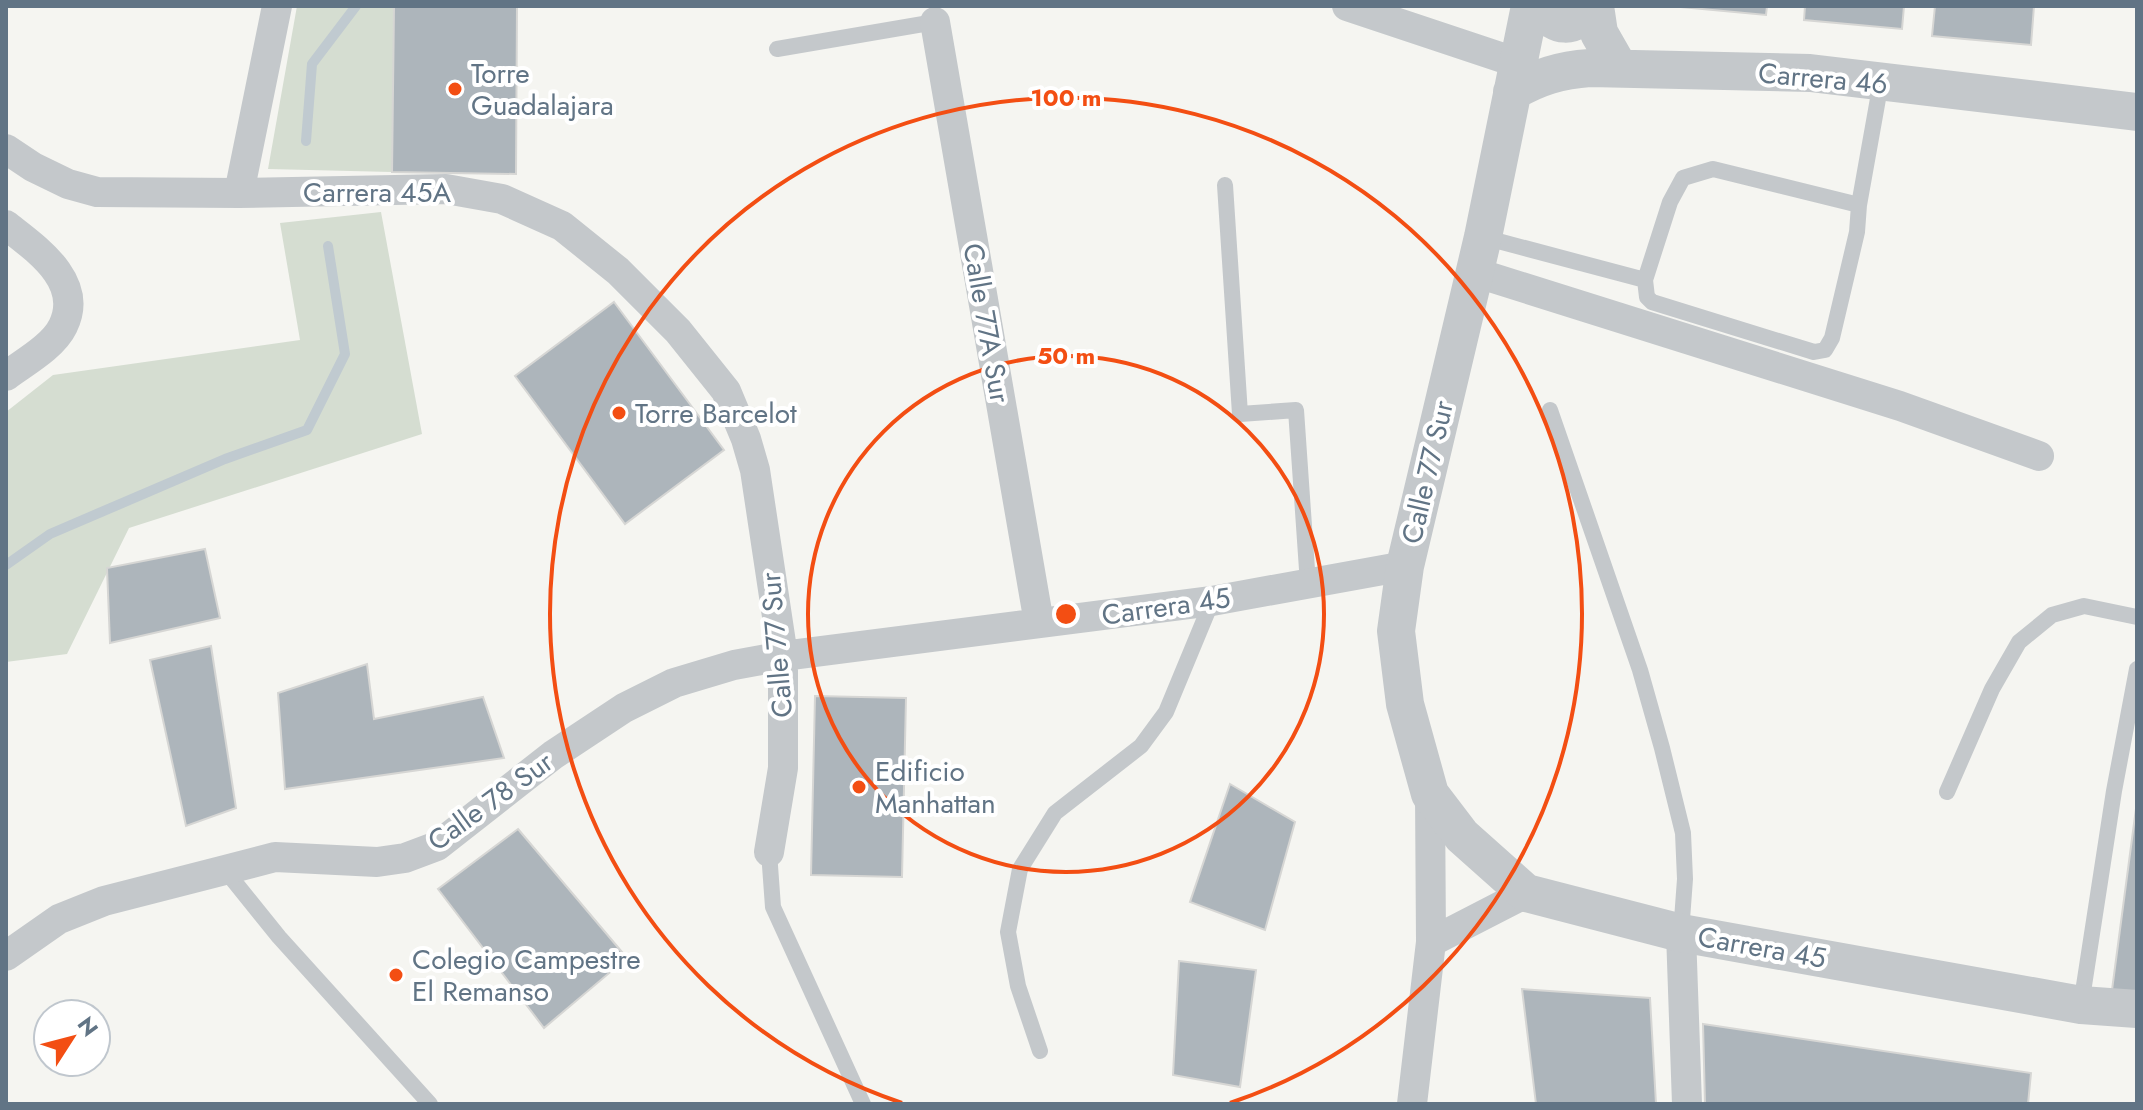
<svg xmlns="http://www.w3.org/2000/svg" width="2143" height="1110" viewBox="0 0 2143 1110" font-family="Jost,sans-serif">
<rect width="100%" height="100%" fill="#f5f5f1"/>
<path fill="#d5ddd1" d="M297 6H394L392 172 268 169Z
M381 212 422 434 129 528 67 654 6 662V412L53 375 300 340 280 223Z"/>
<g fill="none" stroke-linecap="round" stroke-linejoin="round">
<path stroke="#c0cad0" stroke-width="10" d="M306 141 312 64 356 6
M6 565 50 534 225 459 307 430 345 354 328 246"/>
</g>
<path fill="#adb5bb" stroke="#d6d6d4" stroke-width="2" d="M394 6H517L516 174 392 172Z
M1670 6H1767L1766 15Z
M1805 6H1904L1902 29 1804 20Z
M1935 6H2034L2031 45 1932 36Z
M614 302 724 450 625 524 515 376Z
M205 549 220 618 110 643 107 568Z
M211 646 236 808 186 826 150 660Z
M367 664 374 719 483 697 504 758 285 789 278 693Z
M815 696 906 698 902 877 811 875Z
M1230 784 1295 822 1265 930 1190 902Z
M2137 801V994L2112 990Z
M518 829 627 958 544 1028 438 889Z
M1179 961 1256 970 1240 1087 1173 1075Z
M1522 989 1650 998 1656 1104H1536Z
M1703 1024 2031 1073 2028 1104H1705Z"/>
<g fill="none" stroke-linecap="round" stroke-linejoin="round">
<path stroke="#c4c8cb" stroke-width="16" d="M777 49 935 22
M1225 185 1240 414 1296 410 1308 584
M1859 205 1881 82
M1483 237 1645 280 1670 202 1683 178 1713 169 1859 205 1857 232 1832 338 1825 350 1814 352 1652 302 1647 297 1645 280
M1550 410 1640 670 1662 748 1683 833 1685 879 1681 933
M1947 792 1992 689 2019 642 2052 615 2084 606 2137 617
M769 852 773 907 863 1104
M225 870 279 937 430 1104
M2081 1005 2114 791 2137 669
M1040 1051 1018 986 1008 932 1020 869 1055 813 1141 746 1166 712 1212 601"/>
<path stroke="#c4c8cb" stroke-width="30" d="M1347 6 1518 63
M935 22 1039 623
M6 149 33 167 68 184 97 192 239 193 446 189 502 199 562 226 618 271 678 331 726 391 746 439 755 470 783 656V768L769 852
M239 193 277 6
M6 225C35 248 85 281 63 326 53 347 23 363 6 376
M1474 272 1900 406 2039 456
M1681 933 1687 1104
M1431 942 1526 893
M6 956 59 919 104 901 225 870 275 857 377 862 405 858 437 846 553 755 624 708 674 683 734 665 783 656 1212 601 1405 566
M1412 1104 1431 942 1430 794"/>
<path stroke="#c4c8cb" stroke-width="38" d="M1530 6 1483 237 1405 566 1396 631 1405 704 1430 794 1462 836 1526 893 1681 933 2081 1005 2137 1009
M1538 6C1556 28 1574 31 1590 6
M1595 6 1599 33 1619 68
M1512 92C1538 77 1560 70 1590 68L1810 73 2137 112"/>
</g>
<g fill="none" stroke="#f34e13" stroke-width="4">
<circle cx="1066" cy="614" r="258"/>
<path d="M902 1103A516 516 0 1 1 1230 1103"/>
</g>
<g fill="#f34e13" stroke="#fff" stroke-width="3">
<circle cx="455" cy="89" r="8"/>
<circle cx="619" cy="413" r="8"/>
<circle cx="859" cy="787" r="8"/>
<circle cx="396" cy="975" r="8"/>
</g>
<g text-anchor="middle" stroke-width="8" stroke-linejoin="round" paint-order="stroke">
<g font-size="28" fill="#617485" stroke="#fff" text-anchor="start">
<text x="471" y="83">Torre<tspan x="471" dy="32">Guadalajara</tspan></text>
<text x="635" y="423">Torre Barcelot</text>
<text x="875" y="781">Edificio<tspan x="875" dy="32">Manhattan</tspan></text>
<text x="412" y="969">Colegio Campestre<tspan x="412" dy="32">El Remanso</tspan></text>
</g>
<g font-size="28" fill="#617485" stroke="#fff">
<text transform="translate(1823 78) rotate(5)" y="10">Carrera 46</text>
<text x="377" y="202">Carrera 45A</text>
<text transform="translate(987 323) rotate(80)" y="10">Calle 77A Sur</text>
<text transform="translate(1427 472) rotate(-77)" y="10">Calle 77 Sur</text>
<text transform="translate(1166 606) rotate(-8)" y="10">Carrera 45</text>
<text transform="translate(776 645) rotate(-95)" y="10">Calle 77 Sur</text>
<text transform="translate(490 801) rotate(-36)" y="10">Calle 78 Sur</text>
<text transform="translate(1762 947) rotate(10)" y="10">Carrera 45</text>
</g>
</g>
<circle cx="1066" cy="614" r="12" fill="#f34e13" stroke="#fff" stroke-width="4"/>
<g font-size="24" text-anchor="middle" font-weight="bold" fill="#f34e13" stroke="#fff" stroke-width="8" stroke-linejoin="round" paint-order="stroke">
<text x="1066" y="106">100 m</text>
<text x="1066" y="364">50 m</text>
</g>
<rect width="2143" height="1110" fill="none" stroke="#617485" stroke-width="16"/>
<g transform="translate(72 1038) rotate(54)"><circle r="38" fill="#ffffff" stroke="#c0c7ce" stroke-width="2"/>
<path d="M0-6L14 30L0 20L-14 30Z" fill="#f34e13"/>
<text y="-12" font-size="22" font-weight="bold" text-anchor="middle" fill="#617485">N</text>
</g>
</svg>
